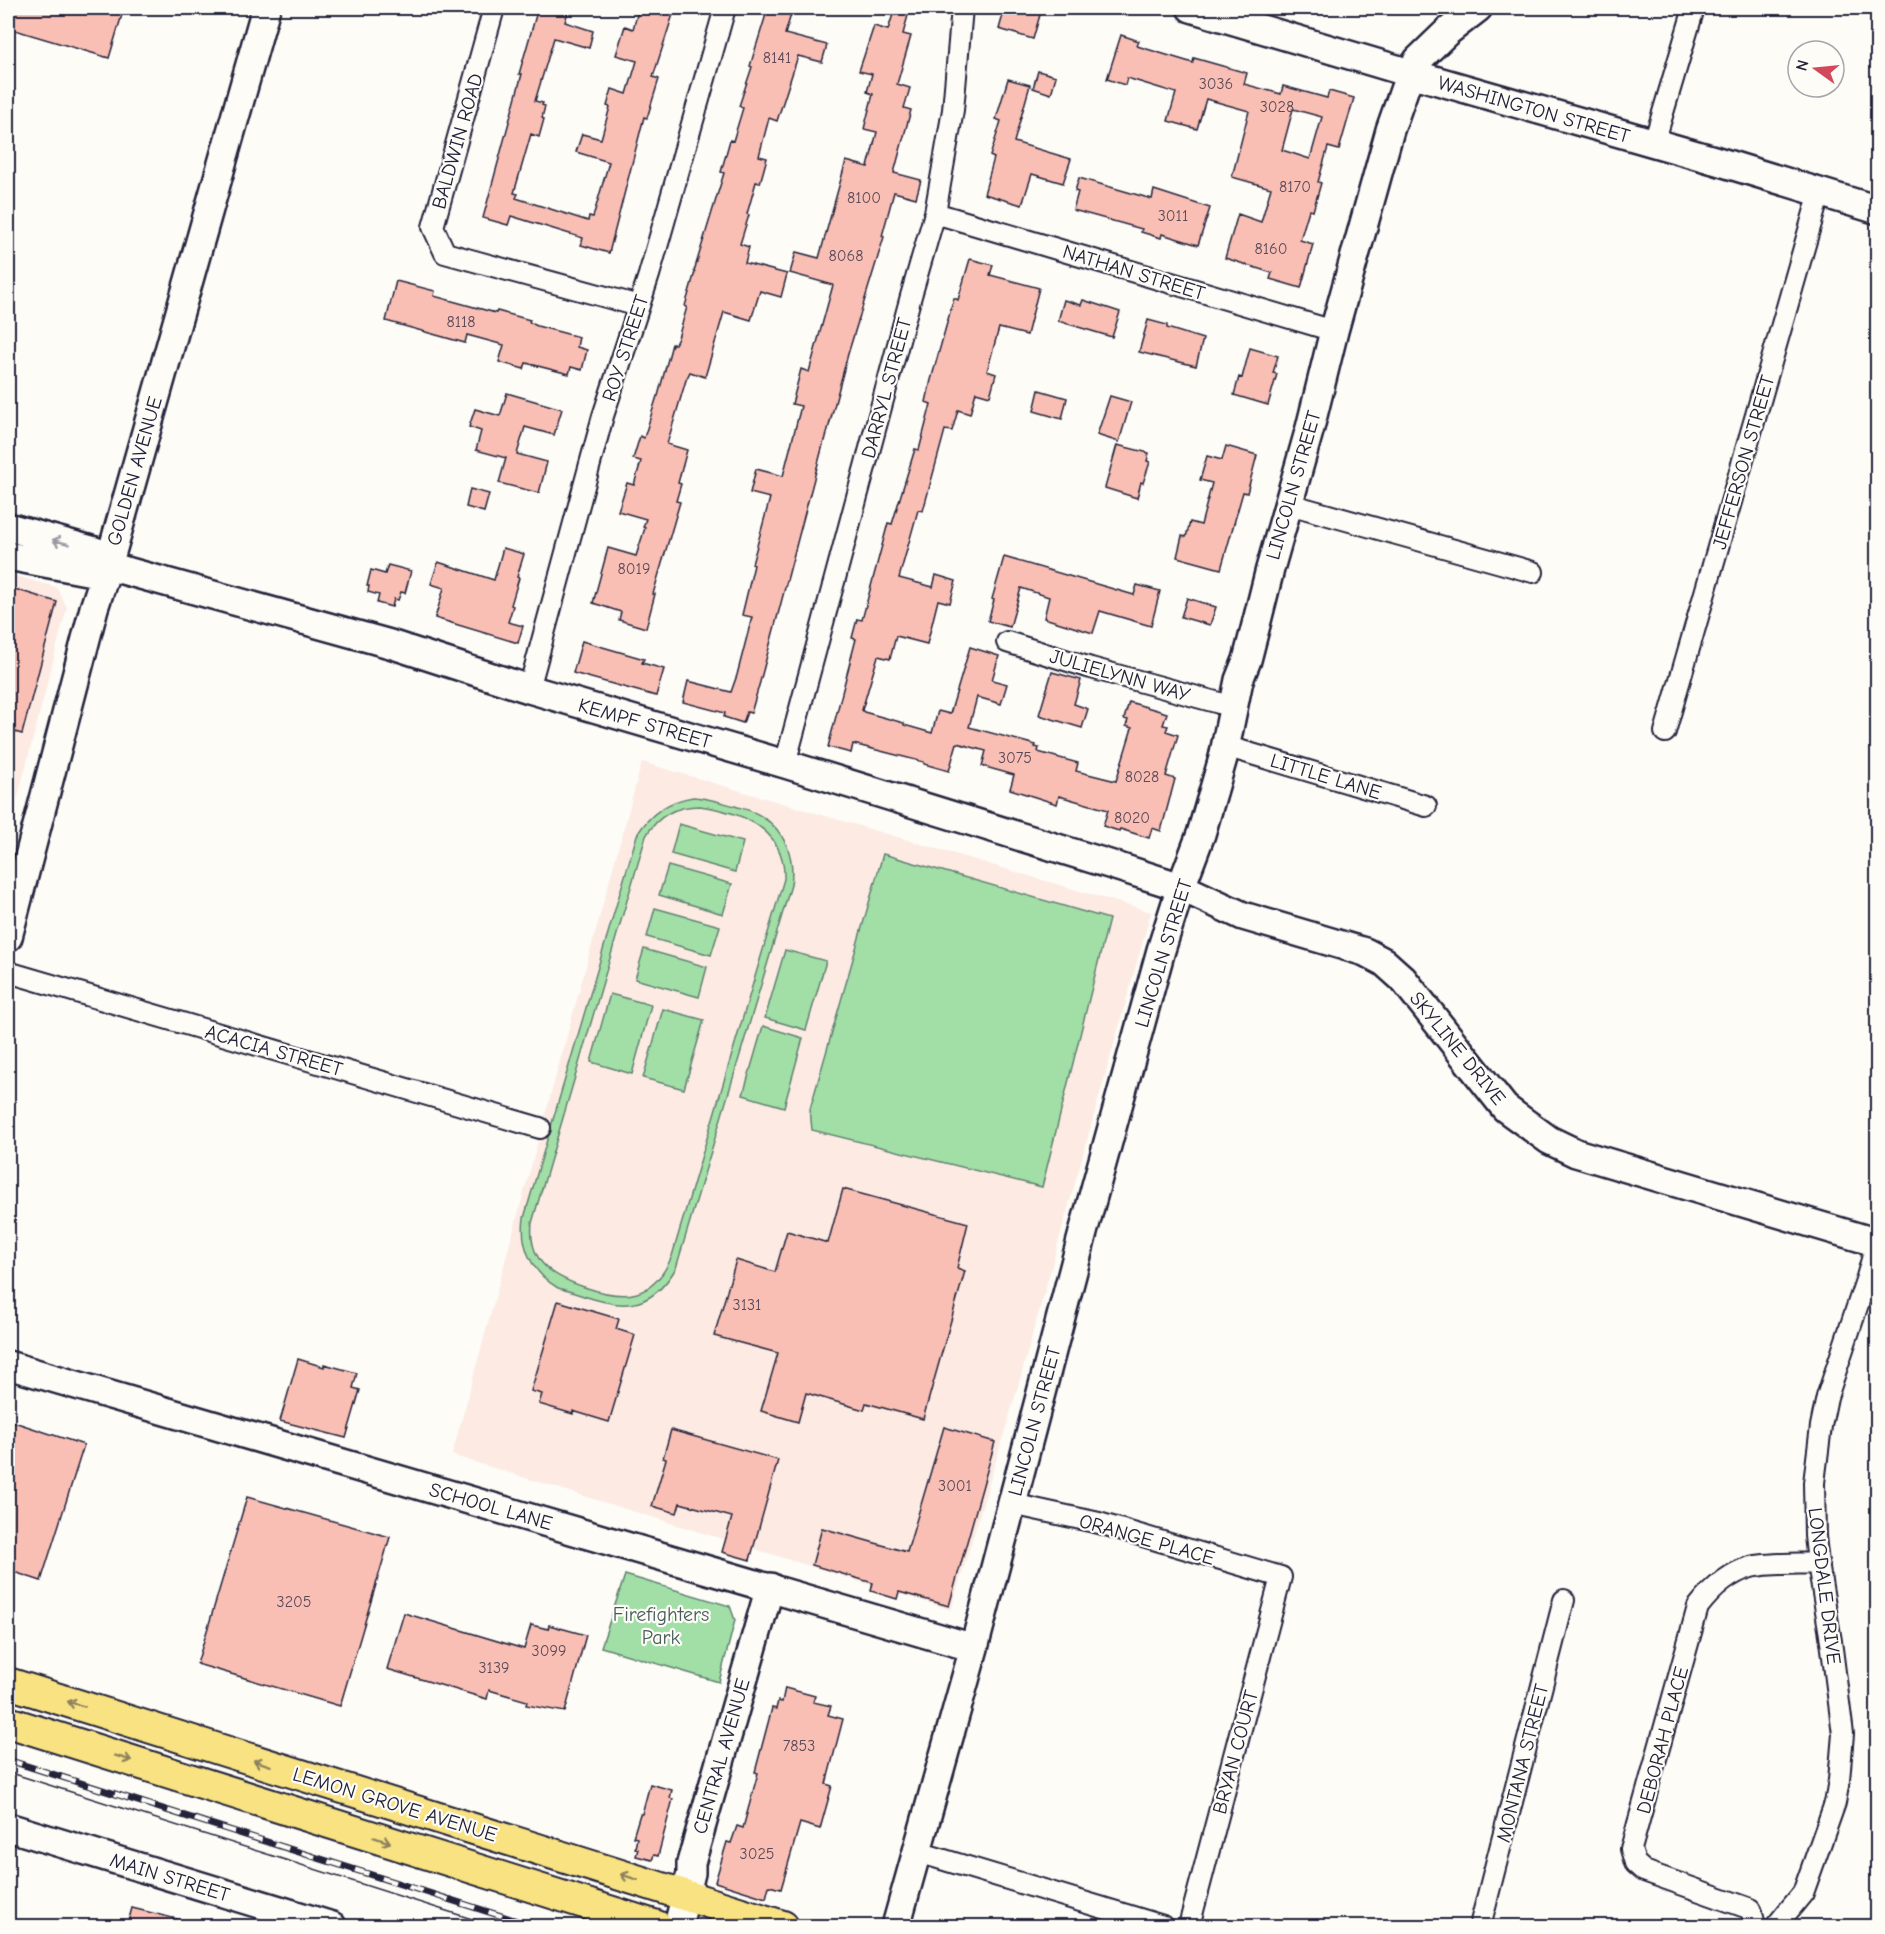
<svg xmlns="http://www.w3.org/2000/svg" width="1885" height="1934" viewBox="0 0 1885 1934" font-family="'Comic Neue',sans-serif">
<rect width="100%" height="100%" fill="#fdfcf7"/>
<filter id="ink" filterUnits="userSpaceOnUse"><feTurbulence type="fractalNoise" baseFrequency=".0167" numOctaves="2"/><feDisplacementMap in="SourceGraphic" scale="12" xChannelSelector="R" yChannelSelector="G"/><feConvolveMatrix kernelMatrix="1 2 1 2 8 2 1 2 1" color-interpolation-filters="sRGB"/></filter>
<g filter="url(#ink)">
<path fill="#fceae3" d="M8 574 56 587 67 607 8 835Z
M642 762 1151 912 1014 1400 951 1610 452 1455Z"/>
<path fill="#a1dfa7" stroke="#628071" stroke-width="1.5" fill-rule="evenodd" d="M693 797C708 798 721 802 735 806 744 809 754 811 761 816 786 831 795 858 791 885L676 1268C643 1324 607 1302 558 1288 532 1273 520 1247 524 1218L637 835C650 813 668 801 693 797ZM700 806C742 812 786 829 784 879L672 1256C653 1300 625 1301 584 1287 552 1276 528 1262 532 1223L646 836C658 815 676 806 700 806Z
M679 824 743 842 735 872 671 854Z
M883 854 1109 919 1042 1187 812 1130 810 1109Z
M668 866 732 884 723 914 659 895Z
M655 908 720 926 711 955 647 937Z
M644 949 707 967 699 997 635 979Z
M785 950 826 961 806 1030 765 1018Z
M610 994 651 1005 632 1074 591 1062Z
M663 1009 704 1020 684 1089 643 1078Z
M763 1026 803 1038 784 1107 743 1095Z
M625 1575 730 1606 735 1620 719 1682 601 1647Z"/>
<path fill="#fabfb4" stroke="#22223b" stroke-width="1.5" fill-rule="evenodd" d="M8 8H124L109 58 8 28Z
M538 8H569L565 22 593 31 589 48 554 38 535 101 543 103 542 105 545 106 542 118 544 119 539 137 531 134 514 193 518 194 516 198 588 221 589 216 593 217 609 162 576 152 582 134 601 139 610 107 607 106 612 89 627 94 637 61 616 55 625 26 633 29 639 8H675L653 77 659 79 647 118 644 117 609 253 581 245 583 238 511 216 508 225 483 218 522 74H519Z
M768 8H793L785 34 827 45 822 62 798 56 777 121 769 118 759 156 767 158 760 183 756 182 747 214 749 215 740 244 749 247 745 263 787 274 781 297 760 291 751 320 724 312 705 377 690 372 686 380 667 444 687 450 678 483 681 484 676 501 680 502 653 594H655L646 628 619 620 621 612 593 603 608 548 636 556 645 528 643 527 646 519 618 511 627 483 634 485 641 461 633 459 640 436 644 438 657 396H658L672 344H675L678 338 687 307 685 306 695 272 694 271 724 173 721 172 730 140 733 141 743 108 739 106 752 67 750 66Z
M895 8H910L903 34 911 36 897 84 910 88 904 108 911 110 894 173 921 180 916 198 894 192 882 236 884 237 848 354 825 441H824L760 682 751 713 747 712 743 723 724 717 725 713 683 702 688 681 731 692 737 675 752 617 742 615 754 565 752 564 770 498 750 493 756 469 783 476 801 406 792 404 801 369 809 372 833 285 790 273 796 252 819 258 846 161 868 167 877 132 864 129 873 94 867 92 872 74 859 71 874 26 888 30Z
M1005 8H1042L1033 39 999 29Z
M1121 35 1139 41 1137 46 1193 63 1194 58 1247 73 1244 84 1281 94 1283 86 1327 98 1329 91 1354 98 1339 150 1328 147 1318 182 1321 183 1313 211 1309 210 1300 240 1313 244 1301 288 1270 279 1272 273 1225 258 1238 214 1261 222 1271 188 1232 177 1249 111 1206 99 1197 129 1168 121 1176 93 1127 78 1125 85 1107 79ZM1293 109 1322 117 1310 159 1282 150Z
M1038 71 1056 76 1051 94 1033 88Z
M1008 79 1030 85 1014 142 1071 159 1063 183 1032 174 1022 205 984 194 994 158 990 156 1001 121 996 119Z
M1079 178 1152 199 1154 190 1210 208 1198 245 1162 234 1161 238 1141 232 1142 229 1073 210 1078 192 1075 191Z
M970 259 993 265 990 275 1039 288 1027 335 999 328 987 371 996 374 990 396 976 392 970 414 958 410 952 431 945 430 923 511 918 510 899 578 933 587 936 575 956 581 950 603 938 600 927 644 896 636 890 659 878 656 862 710 864 712 904 723V725L932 733 938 711 950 714 970 647 999 656 992 680 1007 684 1001 704 977 697 969 727 1036 745 1035 747 1039 748 1038 752 1078 763 1076 771 1116 781 1132 728 1126 726 1128 720 1124 719 1129 702 1167 713 1163 725 1168 726 1166 731 1178 735 1166 776 1175 779 1161 831 1152 828 1149 838 1120 829 1119 831 1103 826 1108 810 1059 796 1057 804 1010 789 1014 775 982 766 986 751 957 743 949 771 924 764V762L853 744 851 753 828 747 856 639 852 638 857 619 862 620 888 523 892 524 915 449 919 450 931 404 926 402 931 380 954 298 958 300Z
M396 281 435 291 434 296 496 313 497 311 530 320 529 322 537 326 579 337 577 347 587 350 582 370 571 367 569 374 526 363 524 369 499 362 504 345 467 335 465 343 386 321Z
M1064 300 1081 305 1083 300 1120 312 1112 337 1058 321Z
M1148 320 1167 325V328L1203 339 1196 366 1139 352Z
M1250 348 1278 356 1273 373 1277 374 1268 405 1234 395 1239 377 1242 378Z
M1039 390 1067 398 1062 419 1034 411Z
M507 393 562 409 554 435 525 427 517 454 547 462 539 493 499 483 506 458 476 450 481 431 469 427 475 409 500 416Z
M1110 396 1131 402 1119 442 1097 435Z
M1117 445 1149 453 1147 461 1150 462 1143 483 1141 482 1137 498 1105 488Z
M1226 446 1257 455 1247 493 1243 492 1221 569 1177 557 1182 536 1186 537 1190 522 1201 525 1212 483 1200 480 1207 456 1222 460Z
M470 489 489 494 484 512 466 507Z
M503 548 524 554 517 577 519 578 511 605 513 606 508 622 523 626 518 643 435 618 444 588 431 584 438 562 494 580Z
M1004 557 1134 595 1137 585 1160 591 1151 626 1100 611 1093 633 1044 618 1049 597 1021 588 1010 627 988 621 994 600 992 599Z
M388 565 411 571 405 593 401 592 398 600 394 599 392 607 377 603 379 595 368 592 369 586H367L371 570 385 574Z
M8 587 57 602 22 734 8 730Z
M1187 598 1216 607 1210 625 1181 617Z
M582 641 644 659 642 663 664 669 656 696 573 673Z
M1052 672 1081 680 1074 704 1088 709 1082 728 1039 715Z
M843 1189 968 1223 957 1268 965 1271 923 1419 866 1403 864 1410 806 1393 798 1422 761 1411 778 1353 714 1336 736 1260 775 1272 787 1231 828 1243Z
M558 1301 619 1319 616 1329 635 1335 609 1422 573 1411V1414L539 1404 542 1394 531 1391Z
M298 1359 324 1367V1364L357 1373 353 1388 360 1390 346 1438 280 1421Z
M8 1420 84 1445 41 1581 8 1570Z
M944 1427 995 1442 949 1606 899 1592 897 1599 871 1591 873 1583 812 1565 822 1528 907 1552Z
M671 1430 778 1460 750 1560 722 1552 732 1517 680 1503 677 1513 652 1506 666 1459 663 1458Z
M247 1497 390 1537 340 1706 197 1664Z
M404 1613 524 1649 531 1625 548 1629 549 1625 586 1635 565 1712 526 1705 527 1701 489 1690 487 1699 387 1669Z
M785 1688 815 1696 813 1702 831 1706 828 1715 843 1719 826 1784 832 1786 820 1829 800 1823 781 1889 769 1886 766 1898 715 1882 727 1842 731 1843 737 1826 743 1828 758 1773 755 1772 772 1708 776 1709 778 1701 782 1702Z
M650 1784 672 1790 670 1798 673 1799 658 1856 654 1855 652 1860 636 1856 638 1849 635 1848 637 1838 633 1837 640 1814H642Z
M132 1908 185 1921 184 1926H127Z"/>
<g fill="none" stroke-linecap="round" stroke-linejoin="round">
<g stroke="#22223b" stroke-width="24">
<path id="street" d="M494 8 433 227 445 253 639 306
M1654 143 1694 8
M935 213 1334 331
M1289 504 1533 572
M1007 642 1091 668 1234 707
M529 689 603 416 649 275 725 8
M1665 732 1820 192
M1225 746 1426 806
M785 764 911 296 935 213 953 110 962 8
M8 972 540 1128
M1012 1504 1099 1523 1281 1577 1189 1926
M918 1852 1163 1926
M1480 1926 1564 1600
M1755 1926 1751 1909 1644 1871 1635 1863 1631 1849 1698 1607C1711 1590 1729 1573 1751 1567 1768 1563 1799 1564 1818 1563
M1776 1926 1803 1893 1835 1803 1839 1780 1843 1734 1831 1641 1818 1563 1815 1536 1814 1483 1821 1426 1827 1397 1867 1277 1878 1238"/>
</g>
<g stroke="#22223b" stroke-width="32">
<path id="secondary" d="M1191 8 1410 73 1714 160 1878 210
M8 527 95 551 108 566 390 644 529 689 785 764 1109 864 1181 887 1243 916 1365 952 1384 962 1403 979 1505 1108 1549 1140 1576 1153 1878 1243
M8 556 92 572 108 566
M8 937 94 608 108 566 266 8
M8 1365 974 1648
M8 1827 332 1926
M678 1926 691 1873V1863L770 1587
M896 1926 974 1648 1084 1229 1161 950 1181 887 1201 834 1223 758 1239 680 1247 660 1256 625 1270 569 1310 428 1334 331 1390 130 1410 73 1418 60 1447 32 1478 8"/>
</g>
<g stroke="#22223b" stroke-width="34">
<path id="primary" d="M8 1683 783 1926
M8 1722 657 1926"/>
</g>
<use href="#street" stroke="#fdfcf7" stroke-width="20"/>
<use href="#secondary" stroke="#fdfcf7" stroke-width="27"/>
<use href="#primary" stroke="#f8e281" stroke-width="30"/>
<path stroke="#22223b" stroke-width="1.5" d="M8 1772 494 1926"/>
<g stroke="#22223b" stroke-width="7">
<path id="rail" d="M8 1760 533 1926"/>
</g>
<use href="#rail" stroke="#fdfcf7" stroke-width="4.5" stroke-dasharray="14" stroke-linecap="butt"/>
</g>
<defs><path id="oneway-shaft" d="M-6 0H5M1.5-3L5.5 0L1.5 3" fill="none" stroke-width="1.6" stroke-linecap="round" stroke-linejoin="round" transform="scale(1.5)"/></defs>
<use stroke="#9a9aa2" href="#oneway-shaft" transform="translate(61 542) rotate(-165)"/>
<g stroke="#8d825e">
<use href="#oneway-shaft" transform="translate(76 1704) rotate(-163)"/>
<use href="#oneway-shaft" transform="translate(123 1758) rotate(17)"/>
<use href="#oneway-shaft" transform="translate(262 1763) rotate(-162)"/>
<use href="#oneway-shaft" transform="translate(382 1840) rotate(18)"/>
<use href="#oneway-shaft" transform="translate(629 1877) rotate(-162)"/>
</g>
</g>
<g text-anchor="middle" stroke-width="4.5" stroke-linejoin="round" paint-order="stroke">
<g font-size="16" fill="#584959">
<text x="777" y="63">8141</text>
<text x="1216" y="89">3036</text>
<text x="1277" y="112">3028</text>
<text x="1295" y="192">8170</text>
<text x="864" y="203">8100</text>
<text x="1173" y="221">3011</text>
<text x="1271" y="254">8160</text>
<text x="846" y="261">8068</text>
<text x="461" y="327">8118</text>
<text x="634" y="574">8019</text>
<text x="1015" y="763">3075</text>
<text x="1142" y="782">8028</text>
<text x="1132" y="823">8020</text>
<text x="747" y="1310">3131</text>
<text x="955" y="1491">3001</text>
<text x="294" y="1607">3205</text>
<text x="549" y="1656">3099</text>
<text x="494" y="1673">3139</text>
<text x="799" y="1751">7853</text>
<text x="757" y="1859">3025</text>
</g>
<g font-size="20" fill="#22223b" stroke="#fdfcf7">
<text transform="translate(1534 109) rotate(16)" y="7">WASHINGTON STREET</text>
<text transform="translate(457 141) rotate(-74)" y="7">BALDWIN ROAD</text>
<text transform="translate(1134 272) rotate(17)" y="7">NATHAN STREET</text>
<text transform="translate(625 348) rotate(-72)" y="7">ROY STREET</text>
<text transform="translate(886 388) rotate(-75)" y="7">DARRYL STREET</text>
<text transform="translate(1743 462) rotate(-74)" y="7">JEFFERSON STREET</text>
<text transform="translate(134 471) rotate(-74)" y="7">GOLDEN AVENUE</text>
<text transform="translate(1293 485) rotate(-74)" y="7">LINCOLN STREET</text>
<text transform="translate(1120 675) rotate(16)" y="7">JULIELYNN WAY</text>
<text transform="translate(645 723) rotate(16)" y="7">KEMPF STREET</text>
<text transform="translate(1326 776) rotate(17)" y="7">LITTLE LANE</text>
<text transform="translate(1163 953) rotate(-73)" y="7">LINCOLN STREET</text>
<text transform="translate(1458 1048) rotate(51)" y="7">SKYLINE DRIVE</text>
<text transform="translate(274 1050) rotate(16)" y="7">ACACIA STREET</text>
<text transform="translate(1034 1421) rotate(-75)" y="7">LINCOLN STREET</text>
<text transform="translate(491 1506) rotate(16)" y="7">SCHOOL LANE</text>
<text transform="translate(1147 1539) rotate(16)" y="7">ORANGE PLACE</text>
<text transform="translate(1825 1586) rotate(83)" y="7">LONGDALE DRIVE</text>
<text transform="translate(1662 1740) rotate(-75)" y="7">DEBORAH PLACE</text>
<text transform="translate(1235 1752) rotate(-75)" y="7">BRYAN COURT</text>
<text transform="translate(721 1756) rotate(-74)" y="7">CENTRAL AVENUE</text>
<text transform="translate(1522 1763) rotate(-76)" y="7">MONTANA STREET</text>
<text transform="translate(395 1804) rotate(17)" y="7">LEMON GROVE AVENUE</text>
<text transform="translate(170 1877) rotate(17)" y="7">MAIN STREET</text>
</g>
<g font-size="20" fill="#485b5b" stroke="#fdfcf7">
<text x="661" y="1621">Firefighters<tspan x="661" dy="23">Park</tspan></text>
</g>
</g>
<rect width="1885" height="1934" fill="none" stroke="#fdfcf7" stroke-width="30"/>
<rect x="15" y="15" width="1855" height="1904" fill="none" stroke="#22223b" stroke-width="2" filter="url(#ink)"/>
<g transform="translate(1816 69) rotate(285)"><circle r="28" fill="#fdfcf7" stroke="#a5a5ac" stroke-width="1.5"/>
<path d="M0-4.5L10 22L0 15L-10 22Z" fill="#d1495b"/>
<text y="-9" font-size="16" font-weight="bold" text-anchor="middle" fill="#22223b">N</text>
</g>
</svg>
